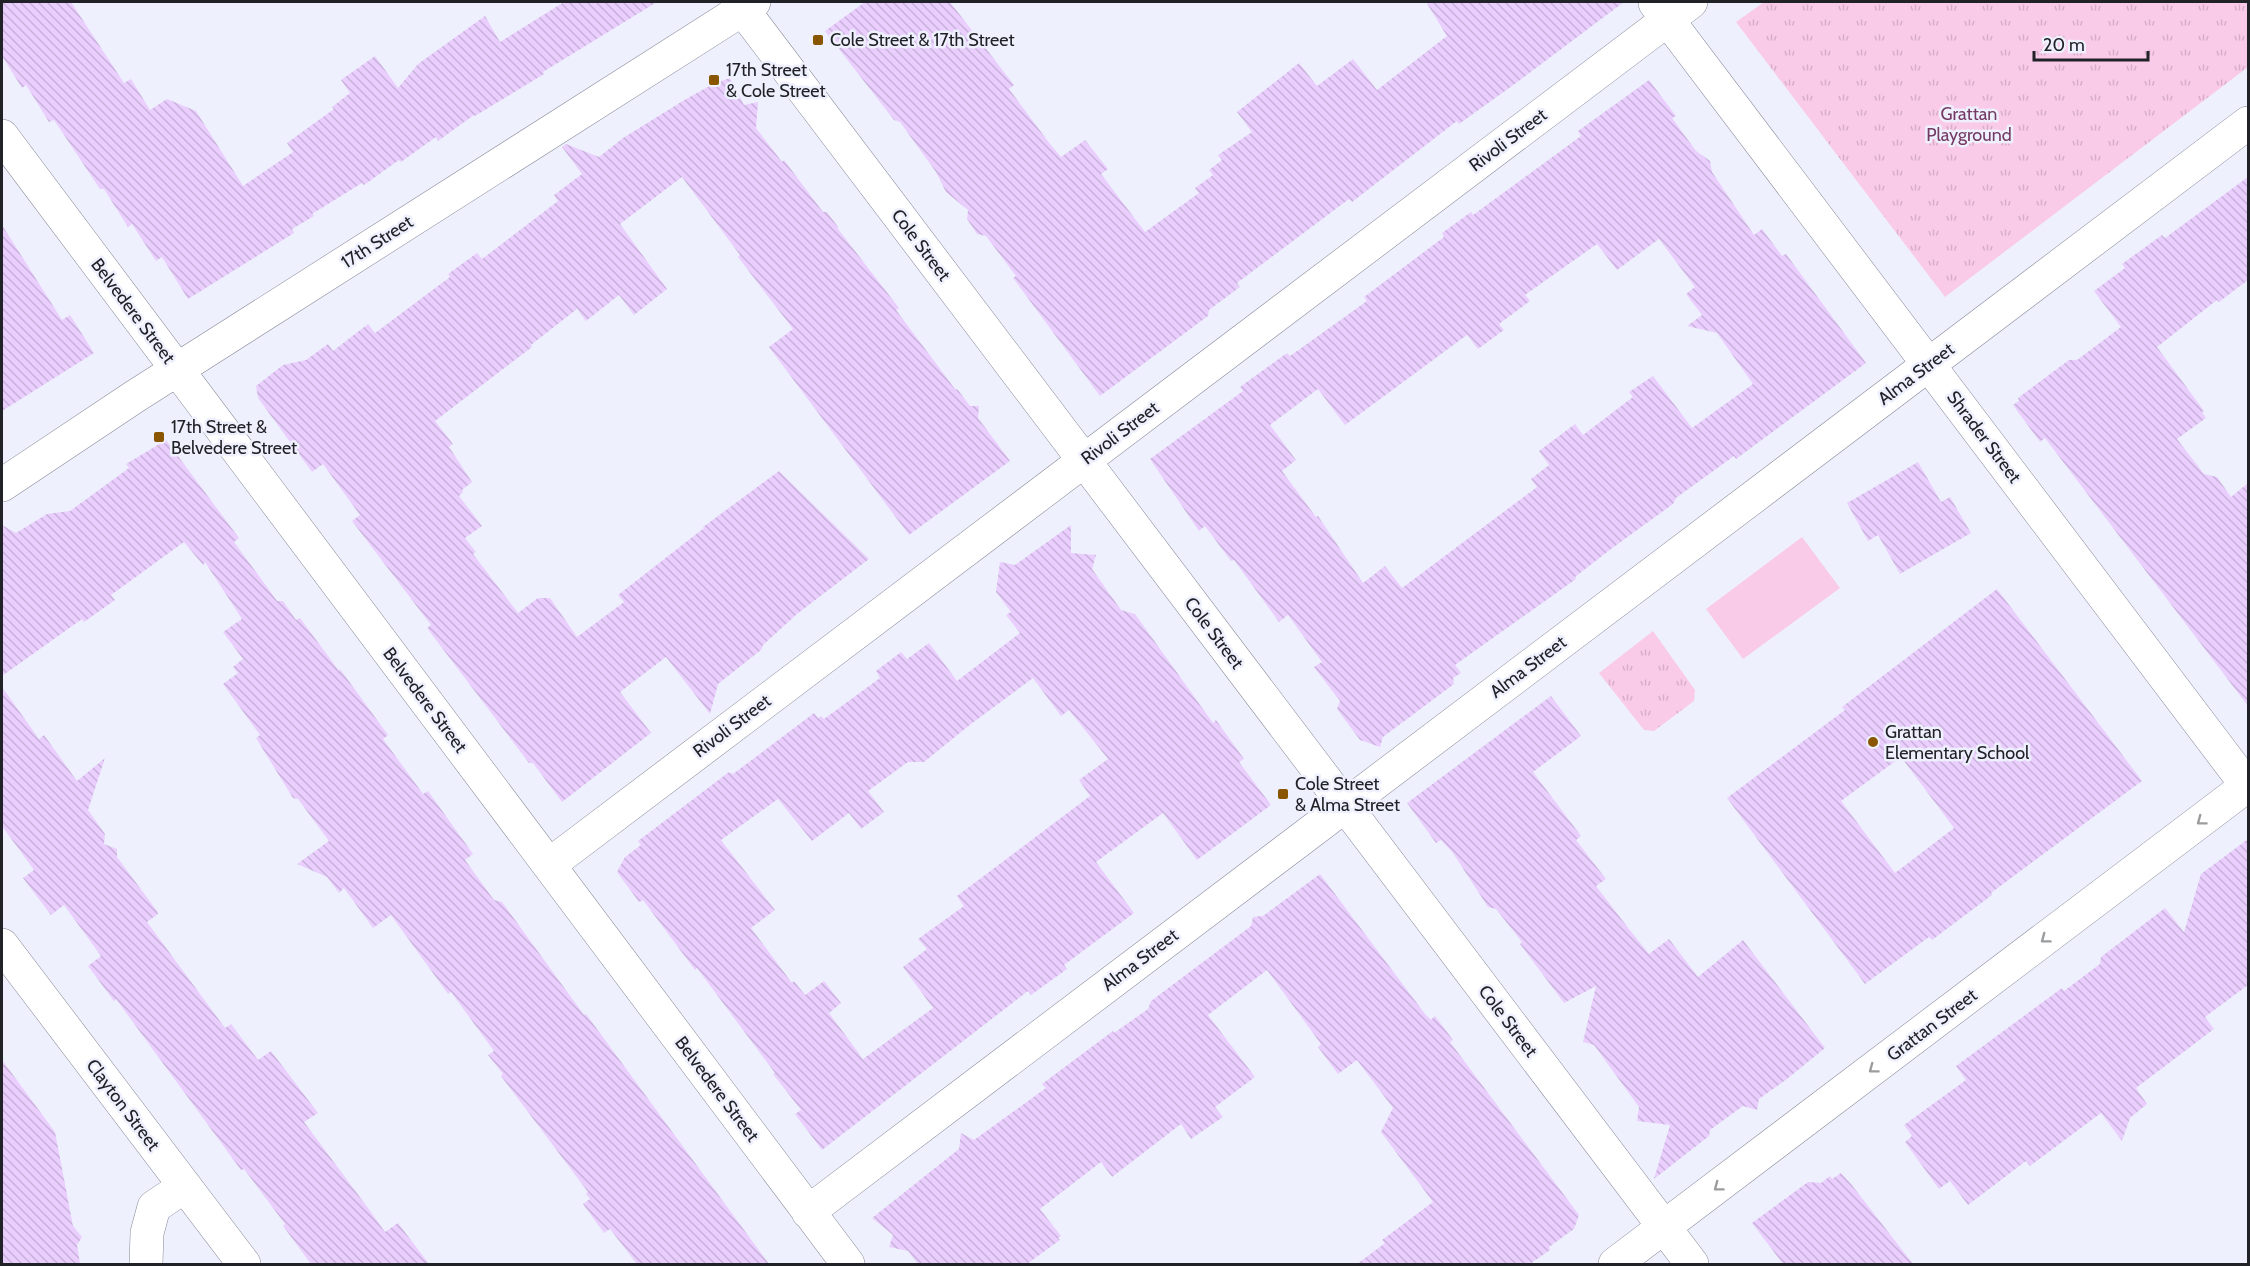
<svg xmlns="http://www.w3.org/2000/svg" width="2250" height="1266" viewBox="0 0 2250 1266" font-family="Cabin,sans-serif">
<defs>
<pattern id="park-tufts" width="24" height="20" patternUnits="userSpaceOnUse" patternTransform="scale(1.5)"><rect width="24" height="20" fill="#facbe9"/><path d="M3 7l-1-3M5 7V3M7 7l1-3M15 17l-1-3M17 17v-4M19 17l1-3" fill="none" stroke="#d6aec8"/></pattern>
<pattern id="building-back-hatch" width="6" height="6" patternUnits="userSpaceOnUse" patternTransform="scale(1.5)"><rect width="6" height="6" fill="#eacffe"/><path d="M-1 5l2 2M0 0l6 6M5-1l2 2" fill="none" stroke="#c8b1da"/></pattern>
</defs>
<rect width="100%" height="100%" fill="#eef0fd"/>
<path fill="#facbe9" d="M1802 537 1840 588 1743 659 1706 609Z"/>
<path fill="url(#park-tufts)" d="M1764 2H2248V67L1945 297 1736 22Z
M1653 631 1695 690 1694 701 1654 731 1644 730 1599 673Z"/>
<path fill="url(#building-back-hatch)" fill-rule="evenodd" d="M2 2H71L124 83 131 79 150 110 167 99 196 111 243 186 293 152 287 143 334 109 332 107 350 93 341 80 375 56 398 88 418 64 485 16 500 42 564 2H657L543 72 544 74 475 116 474 115 438 141 436 137 401 162 399 160 364 185 362 183 312 214 314 216 292 229 294 233 188 299 162 257 156 261 132 224 128 227 104 189H100L54 120 49 122 26 85 22 88 2 56Z
M865 2H950L1014 85 1009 89 1050 144 1061 157 1085 140 1108 169 1101 174 1145 232 1199 193 1195 188 1213 175 1209 170 1222 160 1218 155 1252 132 1237 112 1299 63 1317 86 1353 59 1377 90 1447 36 1426 2H1624L1512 86 1459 124 1457 121 1352 202 1349 199 1237 283 1240 287 1209 310 1208 316 1100 396 1013 278 1016 276 986 236 977 234 967 219 968 210 946 192 936 172 900 122 894 120 825 31Z
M730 78 744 105 758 102 756 128 782 162 784 160 823 212H827L838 227V229L899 308 896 310 955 389 958 390 970 406H979L978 418 1010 461 909 535 769 347 793 329 738 257 740 255 682 177 620 224 667 289 634 315 619 295 586 321 577 309 531 345 532 347 435 421 453 444 449 447 472 482 462 490 463 492 459 496 482 526 465 538 476 552 473 554 518 613 538 598H550L577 637 624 602 618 595 704 528 703 527 779 471 869 559 797 614 763 645 761 650 718 684 710 714 666 657 620 692 651 733 562 802 533 763H529L427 628 431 625 352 521 360 515 323 464 312 472 258 398 256 386 283 365 306 360 328 344 333 351 368 324 375 333 450 277 448 274 477 253 482 259 558 201 554 195 582 174 562 147 566 144 599 157 623 138 686 99 713 84Z
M1649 80 1676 116 1672 118 1696 151 1710 161 1712 172 1754 235 1762 229 1782 256 1786 254 1866 363 1736 459 1734 456 1676 498 1673 504 1611 549 1575 577 1576 579 1455 665 1461 673 1453 678 1454 684 1383 737 1380 747 1360 740 1337 709 1340 701 1314 667 1322 662 1288 615 1279 622 1234 560 1231 561 1205 526 1199 531 1150 459 1243 391 1240 387 1287 353 1290 356 1367 301 1364 297 1444 237 1442 233 1471 212 1473 215 1581 136 1578 131ZM1659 239 1695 287 1686 294 1702 315 1687 326 1717 333 1753 384 1692 428 1653 376 1629 392 1633 397 1583 435 1575 424 1539 451 1549 465 1531 479 1537 487 1402 588 1385 566 1363 583 1318 516 1316 517 1282 471 1296 460 1270 425 1318 389 1345 425 1467 335 1478 349 1504 330 1499 324 1530 301 1525 295 1597 244 1617 270Z
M2248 177V280L2219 302 2217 300 2157 347 2204 411 2202 412 2206 418 2177 439 2204 474 2217 477 2231 497 2248 483V706L2045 438 2040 442 2013 405 2019 401 2018 398 2069 360H2077L2121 327 2094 291 2125 268 2122 264 2162 235 2165 238Z
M2 225 62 320 70 315 94 353 2 411Z
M166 440 239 538 234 542 267 587 277 601H283L296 620 300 618 339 671 340 669 388 735 383 739 423 794 428 791 473 854 465 860 494 900 502 902 584 1015 586 1014 769 1264H637L610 1229 604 1233 583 1204 590 1199 586 1194 588 1192 501 1076 503 1074 488 1055 494 1051 451 992 448 994 391 915 373 928 344 888 339 893 327 877 297 864 329 841 298 799 293 798 256 738 260 735 223 684 238 673 233 667 243 659 223 632 242 619 205 562 203 565 184 542 111 595 115 600 84 622 82 619 2 676V525L16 533 47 514 70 511 129 468 126 464Z
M1918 462 1941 502 1950 497 1971 533 1900 574 1878 535 1868 541 1847 503Z
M1071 525V553L1096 555 1092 569 1121 610 1135 614 1213 723 1216 720 1244 759 1239 762 1271 805 1197 860 1163 813 1096 862 1134 913 1064 965 1067 969 1031 995 1028 991 822 1150 795 1114 801 1110 773 1074 775 1073 697 968 695 970 643 900 639 902 617 872 625 857 641 845 638 841 729 772 733 774 814 713 818 718 821 716 824 719 880 678 876 671 901 652 907 659 929 643 957 681 1020 633 1006 615 1011 612 996 592 1000 562 1015 565ZM1033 678 1061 716 1069 710 1108 759 1079 780 1090 796 957 896 964 906 918 939 927 949 903 967 933 1008 863 1059 829 1013 841 1003 824 981 805 995 794 981 792 983 751 928 775 910 721 840 778 799 812 841 849 813 861 829 884 812 868 791 908 762H924L971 724Z
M1997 589 2142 781 1991 893 1992 895 1932 940 1929 937 1865 984 1727 798 1845 710 1842 707ZM1901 757 1954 828 1895 873 1841 801Z
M2 687 39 739 44 735 77 781 105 758 88 810 105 834 104 844 117 849V857L157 911 158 914 147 922 225 1028 231 1024 258 1060 271 1051 318 1113 304 1122 368 1208 385 1232 398 1223 429 1264H311L283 1226 285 1224 244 1169 241 1170 116 999 114 1001 88 966 101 956 64 905 51 915 23 878 34 870 2 826Z
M1551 696 1581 736 1533 772 1581 836 1576 840 1606 879 1596 886 1629 929 1649 954 1669 939 1698 977 1743 940 1825 1048 1787 1079 1759 1099 1757 1110 1743 1106 1710 1130 1709 1136 1654 1179 1670 1125 1637 1121 1639 1107 1594 1045 1583 1042 1596 986 1564 1003 1520 944 1522 942 1496 909 1488 907 1453 853 1441 840 1436 843 1407 803Z
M2248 839V985L2205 1017 2214 1029 2136 1088 2147 1104 2130 1118 2122 1141 2101 1113 2030 1166 2026 1161 1968 1205 1950 1181 1939 1189 1905 1142 1912 1136 1904 1125 1966 1080 1956 1066 2062 988 2064 991 2100 964 2101 957 2165 908 2184 932 2201 874Z
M1320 874 1425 1014 1431 1020 1435 1016 1453 1040 1450 1042 1579 1215 1574 1229 1549 1247 1550 1250 1530 1264H1357L1385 1243 1382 1240 1433 1202 1381 1132 1393 1108 1357 1060 1338 1074 1318 1047 1321 1044 1267 970 1208 1015 1255 1077 1215 1107 1223 1117 1191 1139 1181 1124 1112 1177 1101 1162 1040 1209 1061 1236 1058 1238 1060 1240 1027 1264H918L908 1251 889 1247 893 1235 872 1218 959 1149 961 1133 974 1140 1046 1088 1042 1084 1113 1031 1114 1033 1148 1009 1151 1001 1251 926 1253 917 1263 916Z
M2 1060 55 1132 73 1226 82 1237 77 1245 80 1264H2Z
M1841 1173 1851 1184 1913 1264H1783L1752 1223 1808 1182 1821 1183 1830 1176 1832 1179Z"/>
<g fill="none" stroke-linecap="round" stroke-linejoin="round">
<g stroke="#888a99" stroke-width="34">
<path id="minor" d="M737 2 1692 1264
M1655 3 2248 787
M2 136 848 1264
M549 865 1691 2
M808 1212 2248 123
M1615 1264 2248 785"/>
</g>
<g stroke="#888a99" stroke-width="34">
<path id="tertiary" d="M2 945 244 1264
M146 1264 147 1233 154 1207 185 1186"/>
</g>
<g stroke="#888a99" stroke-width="34">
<path id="secondary" d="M2 485 134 397 754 2"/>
</g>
<use href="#minor" stroke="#fff" stroke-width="33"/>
<use href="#tertiary" stroke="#fff" stroke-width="33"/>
<use href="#secondary" stroke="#fff" stroke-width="33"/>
</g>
<defs><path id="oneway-chevron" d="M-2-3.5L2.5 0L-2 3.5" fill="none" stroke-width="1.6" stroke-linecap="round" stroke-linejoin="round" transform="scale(1.5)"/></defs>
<g stroke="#9b9c9e">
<use href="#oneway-chevron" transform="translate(2201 821) rotate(143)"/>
<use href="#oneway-chevron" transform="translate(2045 939) rotate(143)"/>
<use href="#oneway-chevron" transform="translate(1873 1069) rotate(143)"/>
<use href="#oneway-chevron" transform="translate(1718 1187) rotate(143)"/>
</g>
<g fill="#895500" stroke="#eef0fd" stroke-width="2">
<rect x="812" y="34" width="12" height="12" rx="3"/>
<rect x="708" y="74" width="12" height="12" rx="3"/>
<rect x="153" y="431" width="12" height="12" rx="3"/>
<circle cx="1873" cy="742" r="6"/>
<rect x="1277" y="788" width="12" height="12" rx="3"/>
</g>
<g text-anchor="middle" stroke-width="5" stroke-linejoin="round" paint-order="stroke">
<g font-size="18" fill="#212227" stroke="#eef0fd" text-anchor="start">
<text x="830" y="46">Cole Street &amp; 17th Street</text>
<text x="726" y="76">17th Street<tspan x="726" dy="21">&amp; Cole Street</tspan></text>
<text x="171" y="433">17th Street &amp;<tspan x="171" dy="21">Belvedere Street</tspan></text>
<text x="1885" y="738">Grattan<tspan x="1885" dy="21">Elementary School</tspan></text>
<text x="1295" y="790">Cole Street<tspan x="1295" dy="21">&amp; Alma Street</tspan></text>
</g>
<g font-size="18" fill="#753a63" stroke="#eef0fd">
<text x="1969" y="120">Grattan<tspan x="1969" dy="21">Playground</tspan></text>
</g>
<g font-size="18" fill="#212227" stroke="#eef0fd">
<text transform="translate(1508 140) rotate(-37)" y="6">Rivoli Street</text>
<text transform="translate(377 242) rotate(-33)" y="6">17th Street</text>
<text transform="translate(921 245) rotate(53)" y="6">Cole Street</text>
<text transform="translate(133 311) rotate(53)" y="6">Belvedere Street</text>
<text transform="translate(1916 374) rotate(-37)" y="6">Alma Street</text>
<text transform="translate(1120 433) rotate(-37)" y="6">Rivoli Street</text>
<text transform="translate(1984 437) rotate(53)" y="6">Shrader Street</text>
<text transform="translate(1214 633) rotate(53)" y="6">Cole Street</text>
<text transform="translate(1528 667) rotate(-37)" y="6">Alma Street</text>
<text transform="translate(425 700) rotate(53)" y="6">Belvedere Street</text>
<text transform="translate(732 726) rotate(-37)" y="6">Rivoli Street</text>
<text transform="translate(1140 960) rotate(-37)" y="6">Alma Street</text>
<text transform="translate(1508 1021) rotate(53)" y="6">Cole Street</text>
<text transform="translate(1932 1025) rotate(-37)" y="6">Grattan Street</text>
<text transform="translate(717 1089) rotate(53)" y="6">Belvedere Street</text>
<text transform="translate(123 1105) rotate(53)" y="6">Clayton Street</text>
</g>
</g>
<rect width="2250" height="1266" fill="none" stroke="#212227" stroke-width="6"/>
<path d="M2034 51v9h114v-9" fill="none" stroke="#212227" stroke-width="3"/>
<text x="2043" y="51" font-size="18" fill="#212227" stroke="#eef0fd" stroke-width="4.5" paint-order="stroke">20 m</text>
</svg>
